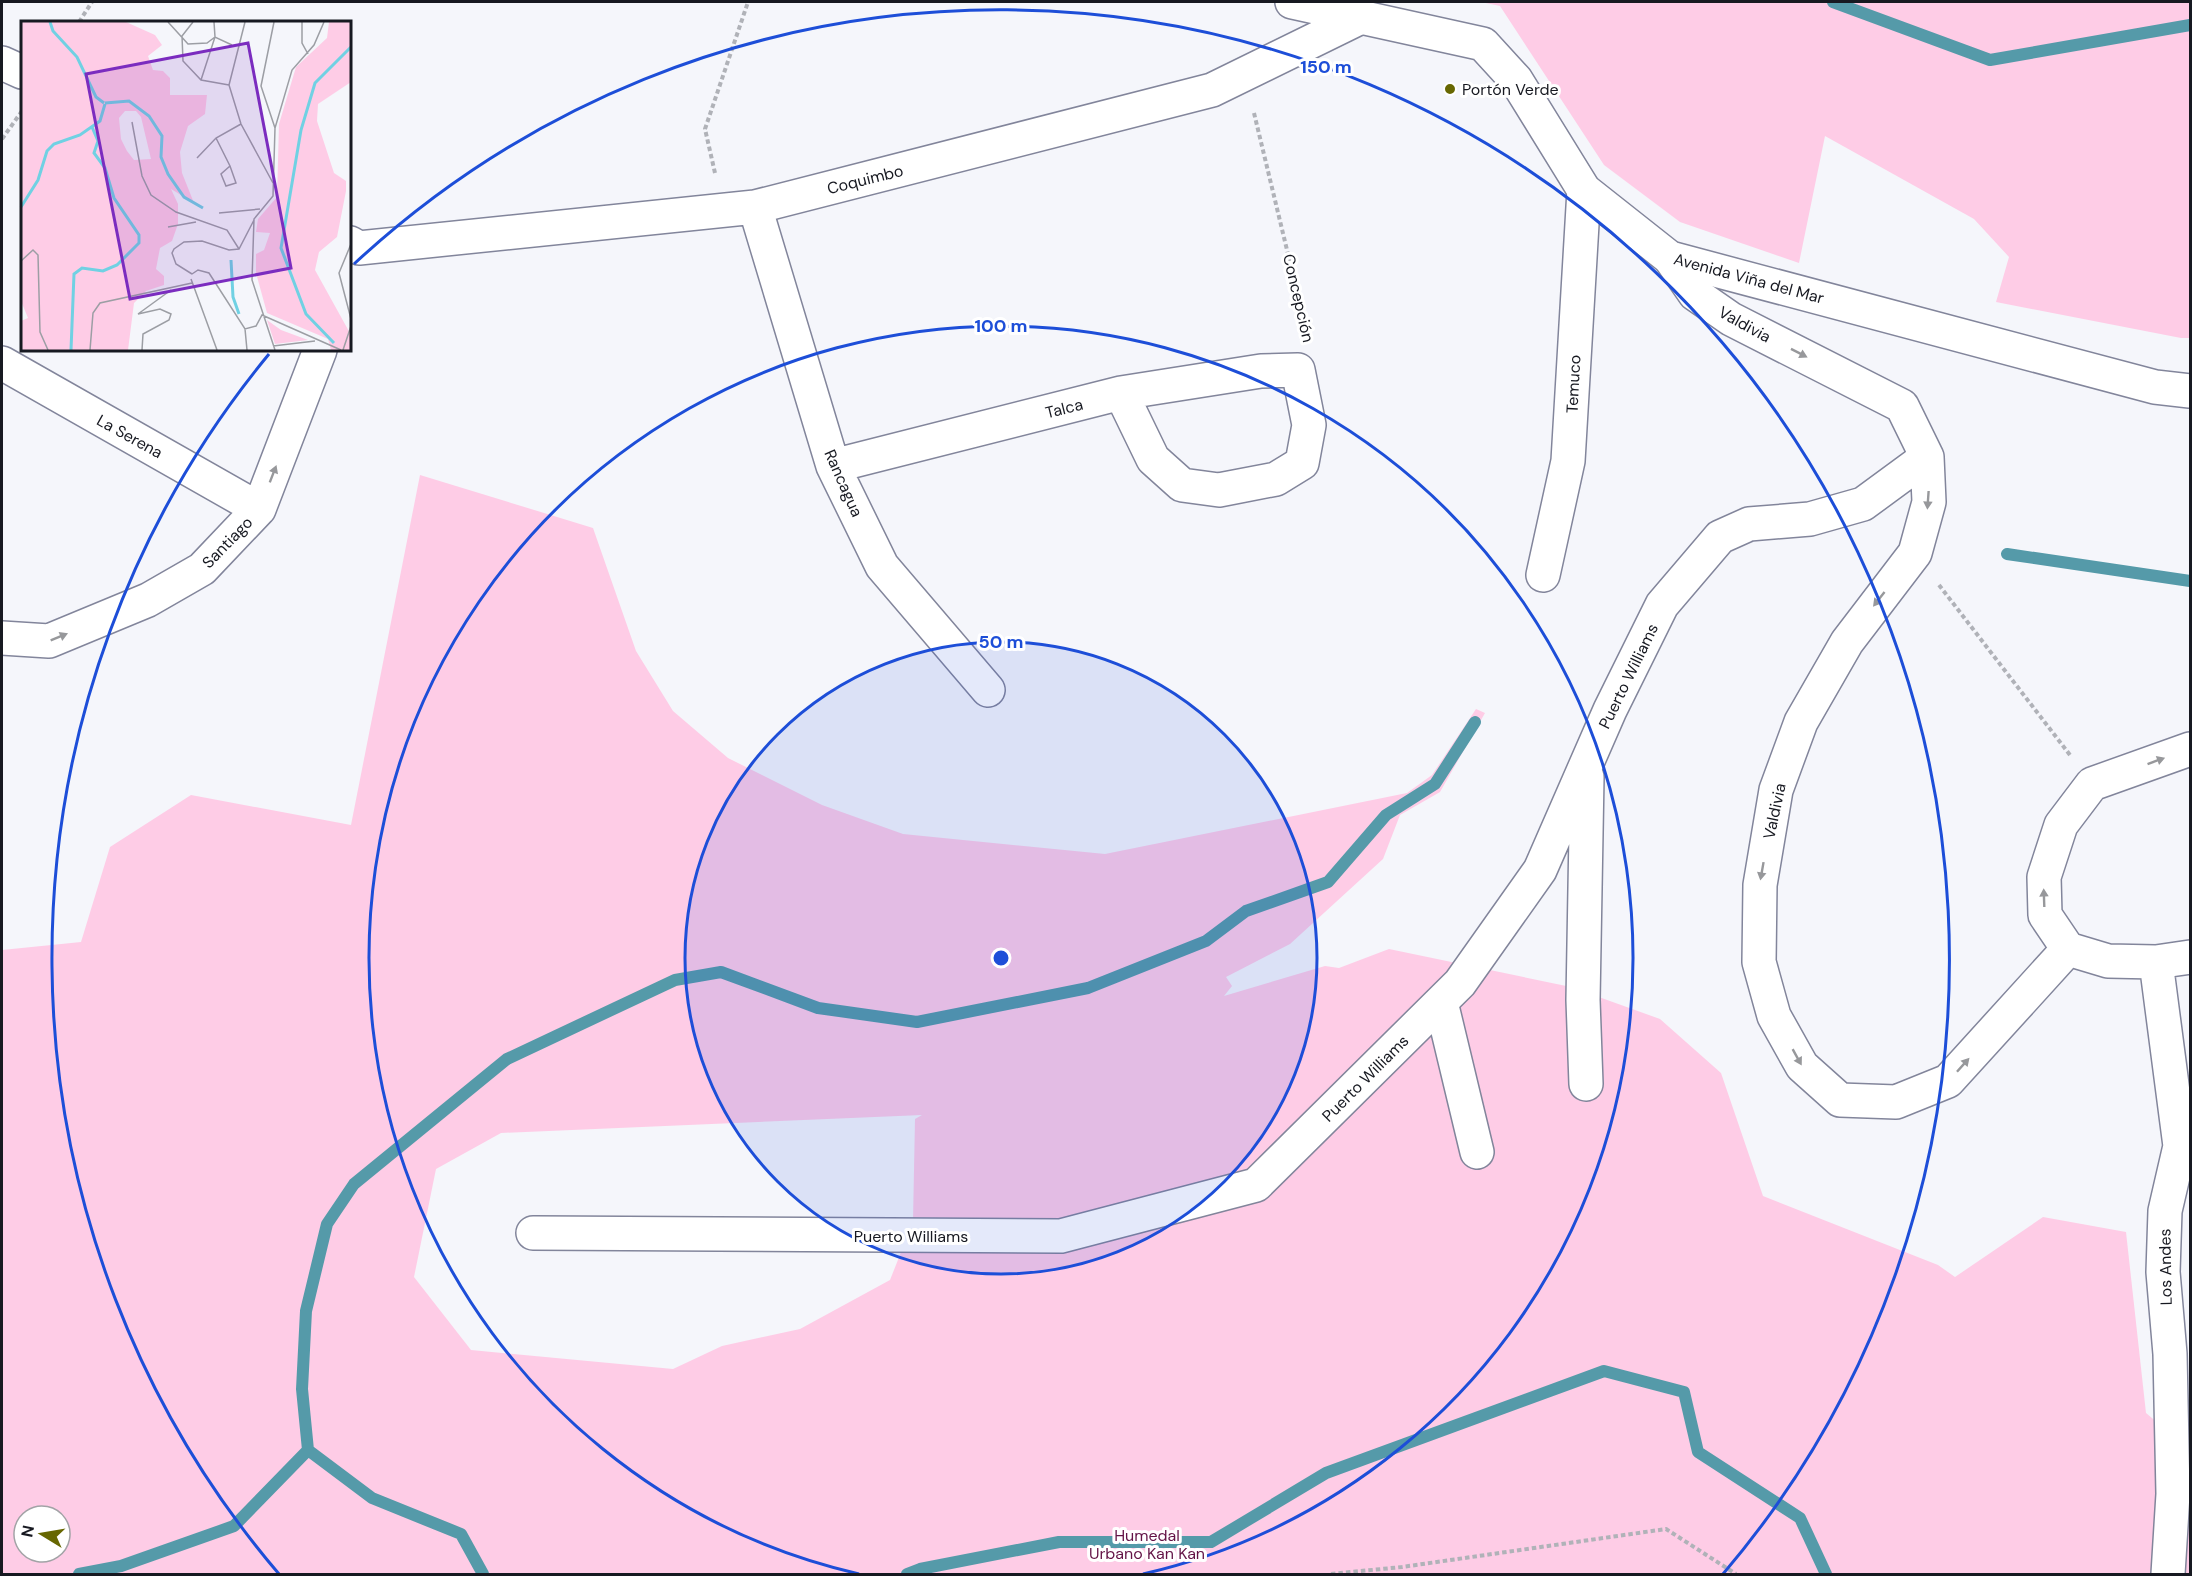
<svg xmlns="http://www.w3.org/2000/svg" width="2192" height="1576" viewBox="0 0 2192 1576" font-family="'DM Sans',sans-serif">
<rect width="100%" height="100%" fill="#f5f6fb"/>
<path fill="#fecce6" fill-rule="evenodd" d="M1481 2H2190V338H2181L1996 302 2009 257 1974 219 1825 136 1799 263 1680 222 1604 165 1500 6Z
M420 475 593 528 636 651 673 711 728 758 822 805 903 834 1105 854 1407 793 1432 775 1476 709 1485 713 1440 792 1400 815 1383 859 1290 944 1226 977 1232 986 1224 996 1325 966 1339 968 1389 949 1571 987 1660 1019 1721 1073 1763 1196 1938 1265 1955 1277 2043 1217 2126 1232 2146 1413 2165 1429 2190 1469V1574H2V950L81 942 110 847 191 795 351 825ZM922 1115 915 1119 913 1222 890 1280 800 1329 722 1346 673 1369 471 1350 414 1277 436 1169 501 1133ZM24 1516H60V1552H24Z"/>
<g fill="none" stroke-linecap="round" stroke-linejoin="round">
<path stroke="#559aa9" stroke-width="12" d="M1833 2 1990 60 2190 25
M2007 554 2190 581
M308 1450 302 1389 306 1311 327 1224 354 1184 507 1059 675 980 721 972 818 1008 917 1022 1088 988 1206 941 1246 911 1328 882 1386 815 1435 784 1475 722
M308 1450 372 1498 461 1534 483 1574
M79 1574 121 1566 234 1526 308 1450
M907 1574 920 1569 1059 1542H1211L1326 1473 1604 1371 1684 1392 1698 1452 1800 1518 1826 1574"/>
<g stroke="#82859b" stroke-width="36">
<path id="minor" d="M2 63 22 72
M755 207 833 466 882 566 988 690
M350 243 359 248 755 207 1212 90 1359 18
M1670 258 1695 294 1731 319 1902 406 1927 457 1929 502 1915 553 1847 642 1801 722 1776 790 1760 885 1759 962 1774 1016 1802 1066 1840 1100 1896 1102 1948 1081 2068 949
M2 363 259 509
M833 466 1121 393 1261 371 1298 370 1309 425 1302 463 1276 479 1219 490 1182 485 1153 459 1121 393
M1543 575 1568 461 1584 190
M2 638 49 641 148 600 202 569 259 509 320 350
M2068 949 2045 915 2044 877 2061 825 2092 784 2190 749
M2068 949 2108 961 2156 962 2190 957
M2156 962 2180 1146 2165 1211 2163 1272 2170 1354 2173 1494 2168 1574
M1441 1002 1477 1152
M1586 1084 1583 1000 1587 777
M533 1233 1061 1236 1256 1185 1460 983 1540 870 1610 710 1662 605 1720 537 1749 524 1810 519 1863 504 1927 457"/>
</g>
<g stroke="#82859b" stroke-width="36">
<path id="tertiary" d="M1292 2 1483 44 1516 80 1584 190 1670 258 2155 387 2190 391"/>
</g>
<path stroke="#b0b2b8" stroke-width="4" stroke-dasharray="4.5 3" stroke-linecap="butt" d="M79 22 92 2
M1254 113 1307 333
M2 139 22 111
M715 173 705 129 748 2
M1939 585 2070 755
M1331 1574 1402 1567 1666 1529 1736 1574"/>
<use href="#minor" stroke="#fff" stroke-width="33"/>
<use href="#tertiary" stroke="#fff" stroke-width="33"/>
</g>
<defs><path id="oneway-solid" d="M-6-.8H1V-3.2L6.5 0L1 3.2V.8H-6Z" transform="scale(1.5)"/></defs>
<g fill="#97989b">
<use href="#oneway-solid" transform="translate(1799 353) rotate(27)"/>
<use href="#oneway-solid" transform="translate(273 474) rotate(-69)"/>
<use href="#oneway-solid" transform="translate(1928 500) rotate(94)"/>
<use href="#oneway-solid" transform="translate(1879 599) rotate(128)"/>
<use href="#oneway-solid" transform="translate(59 637) rotate(-22)"/>
<use href="#oneway-solid" transform="translate(2156 761) rotate(-20)"/>
<use href="#oneway-solid" transform="translate(1762 871) rotate(100)"/>
<use href="#oneway-solid" transform="translate(2044 898) rotate(-92)"/>
<use href="#oneway-solid" transform="translate(1797 1057) rotate(61)"/>
<use href="#oneway-solid" transform="translate(1963 1065) rotate(-48)"/>
</g>
<circle cx="1001" cy="958" r="316" fill="#1d4ed8" fill-opacity=".12"/>
<g fill="none" stroke="#1d4ed8" stroke-width="3">
<circle cx="1001" cy="958" r="316"/>
<path d="M859 1574A632 632 0 1 1 1143 1574"/>
<path d="M279 1574A949 949 0 0 1 269 354M354 264A949 949 0 0 1 1723 1574"/>
</g>
<circle fill="#676701" stroke="#fff" stroke-width="2" cx="1450" cy="89" r="6"/>
<g text-anchor="middle" stroke-width="6" stroke-linejoin="round" paint-order="stroke">
<g font-size="16" fill="#171921" stroke="#fff" text-anchor="start">
<text x="1462" y="95">Portón Verde</text>
</g>
<g font-size="16" fill="#171921" stroke="#fff">
<text transform="translate(865 179) rotate(-14)" y="6">Coquimbo</text>
<text transform="translate(1749 278) rotate(15)" y="6">Avenida Viña del Mar</text>
<text transform="translate(1299 298) rotate(77)" y="6">Concepción</text>
<text transform="translate(1745 324) rotate(29)" y="6">Valdivia</text>
<text transform="translate(1573 384) rotate(-87)" y="6">Temuco</text>
<text transform="translate(1064 408) rotate(-14)" y="6">Talca</text>
<text transform="translate(130 436) rotate(29)" y="6">La Serena</text>
<text transform="translate(844 483) rotate(66)" y="6">Rancagua</text>
<text transform="translate(227 542) rotate(-46)" y="6">Santiago</text>
<text transform="translate(1628 676) rotate(-64)" y="6">Puerto Williams</text>
<text transform="translate(1774 811) rotate(-78)" y="6">Valdivia</text>
<text transform="translate(1365 1078) rotate(-45)" y="6">Puerto Williams</text>
<text x="911" y="1242">Puerto Williams</text>
<text transform="translate(2165 1267) rotate(-91)" y="6">Los Andes</text>
</g>
<g font-size="16" fill="#631346" stroke="#fff">
<text x="1147" y="1541">Humedal<tspan x="1147" dy="18">Urbano Kan Kan</tspan></text>
</g>
</g>
<g transform="translate(21 21)">
<rect width="330" height="330" fill="#f5f6fb"/>
<path d="M0 1H105L134 14 141 24 127 35 132 49 142 50 149 57V74H186L184 93 167 105 159 131 161 152 173 182 183 188 150 168 157 183V203L151 220 139 227 135 248 143 255V264L125 270 113 282 107 329H0V300L7 297 0 280ZM104 90H115L120 96 130 138 113 139 106 130 100 118 98 97ZM308 1H330V61L297 83 296 100 313 152 325 160V170L316 216 298 231 294 249 330 314V329H310L307 318 246 292 235 252V233L243 229 249 212 235 211 237 198 256 176 258 103 275 46 306 17ZM246 299 260 309 287 319 254 323Z" fill="#fecce6" fill-rule="evenodd"/>
<path fill="none" stroke="#70d1e3" stroke-width="3" d="M29 1 32 10 56 36 75 76 83 82M84 82 108 80 128 95 141 115 140 136 147 153 163 176 182 187M0 186 17 159 26 130 33 123 59 114 79 100 84 83M210 239 212 276 218 293M313 322 285 293 260 227 280 109 294 62 330 26M50 329 53 253 61 247 82 250 96 244 118 222V214L93 177 84 147 73 132 77 120 71 106"/>
<path fill="none" stroke="#9c9ea4" stroke-width="1.5" d="M147 1 167 23 186 22 194 16 211 24M172 1 161 15 162 40 180 59 208 64M224 1 208 64 220 103 252 162M253 1 240 65 254 107M281 1V22L287 33M180 59 194 16 193 1M111 101 121 155 130 174 155 191 206 209 218 228M195 117 209 145 215 162 205 165 200 153 209 145M176 137 195 117 220 103M198 192 239 188M147 206 175 201M330 223 318 252 330 298M0 240 12 229 17 234 19 311 27 329M171 253 177 249 188 252 224 308 235 305 241 294 320 329M171 253 155 243 151 232 153 228 163 221 181 220 208 229 218 228 233 199M170 258 196 329M224 308 226 329M252 325 294 320M69 329 72 292 79 282 171 262M121 329 122 313 148 299 150 293 139 288 117 293 150 269M254 329 231 259 233 198 252 175 254 107 271 49 293 24 303 1M322 329 330 305"/>
<path fill="#7b2cbf" fill-opacity="0.15" stroke="#7b2cbf" stroke-width="3" d="M227 22 270 247 109 278 65 53Z"/>
<rect width="330" height="330" fill="none" stroke="#171921" stroke-width="3"/>
</g>
<circle cx="1001" cy="958" r="9" fill="#1d4ed8" stroke="#fff" stroke-width="3"/>
<g font-size="18" text-anchor="middle" font-weight="bold" fill="#1d4ed8" stroke="#fff" stroke-width="6" stroke-linejoin="round" paint-order="stroke">
<text x="1326" y="73">150 m</text>
<text x="1001" y="332">100 m</text>
<text x="1001" y="648">50 m</text>
</g>
<rect width="2192" height="1576" fill="none" stroke="#171921" stroke-width="6"/>
<g transform="translate(42 1534) rotate(281)"><circle r="28" fill="#ffffff" stroke="#a2a3a6" stroke-width="1.5"/>
<path d="M0-4.5L10 22L0 15L-10 22Z" fill="#676701"/>
<text y="-9" font-size="16" font-weight="bold" text-anchor="middle" fill="#171921">N</text>
</g>
</svg>
